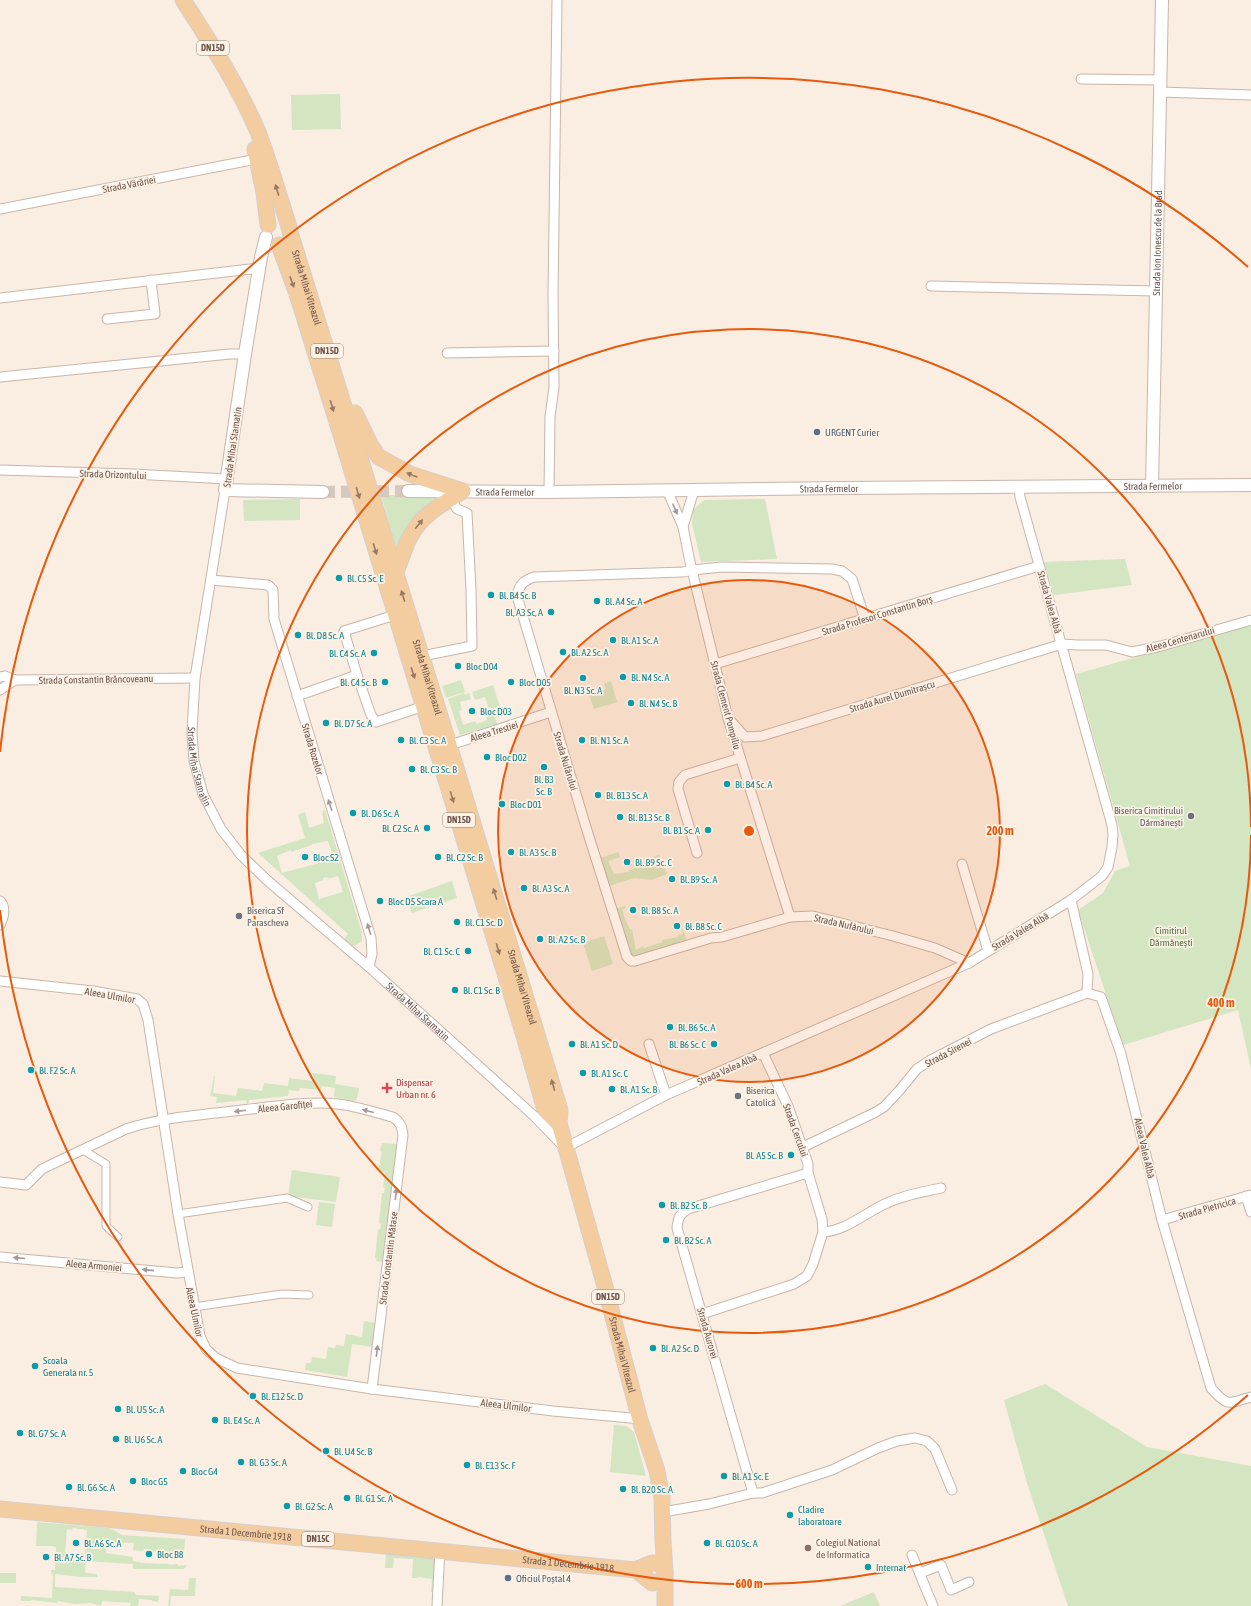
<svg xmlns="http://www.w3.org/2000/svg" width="1251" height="1606" viewBox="0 0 1251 1606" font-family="'Asap Condensed',sans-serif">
<rect width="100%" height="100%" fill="#f9eee1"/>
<path fill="#d3e5c1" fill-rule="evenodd" d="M340 94 341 129 292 130 291 95Z
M381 495H441L398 553Z
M300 499V520L244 521 243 500Z
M765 499 777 559 701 562 692 524 693 510 704 500Z
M1125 559 1132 585 1054 595 1044 562Z
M1251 625V1069L1238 1010 1123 1045 1078 910 1103 893 1115 871 1130 866 1076 674Z
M461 680 465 692 446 698 442 686Z
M611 681 617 702 594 709 589 695 606 689 604 684Z
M493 685 501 710 497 711 499 717 495 718 497 724 460 735 448 699 464 693 465 695 469 693 471 699 460 702 462 710 459 711 463 725 475 721 477 724 487 720 484 711 489 709 485 697 475 700 472 692Z
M323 810H325L362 933V941L354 946H351L344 939 348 934 258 853 305 838 298 815 305 812 309 828 324 823 322 813H323ZM328 841 334 859 282 873 277 856 291 850V852L312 845V844ZM338 876 343 892 319 899 315 883 323 880V878L327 877 328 879Z
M618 852 620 857 608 861 614 874 629 872V870L634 869 633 865 646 863V859L659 855 667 874 651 880 634 878 609 886 600 858Z
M452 881 457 898 412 913 406 897Z
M625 906 626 908 622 909 624 913 623 914 630 930 632 929 636 950 643 946 644 948 663 942 662 940 678 937V935L683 934 682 930 683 929 687 941 637 957 631 954 616 909Z
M604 936 613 964 592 971 583 943Z
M313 1073 336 1076 335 1084 359 1088 357 1099 354 1101 334 1097 335 1088 322 1086 321 1090 300 1088 299 1091 289 1090 288 1096 249 1100 248 1105H247L246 1100 216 1103 217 1097 210 1096 214 1076H215L213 1093 236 1096 238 1088 262 1091 264 1083 288 1086 289 1078 312 1081Z
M382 1143 397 1144 383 1262 376 1261 377 1258H375L378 1229H380L381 1224 379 1223 382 1193H384L385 1188 383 1187 385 1172 378 1171 382 1152 380 1151Z
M292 1170 340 1177 336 1202 288 1196Z
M319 1202 335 1204 332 1227 316 1225Z
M364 1321 376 1323 373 1347 352 1344 347 1377 305 1370 306 1363H311L312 1357 326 1359 328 1347 335 1348 336 1345 344 1346 346 1334 362 1337Z
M1045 1384 1147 1447 1251 1466V1606H1068L1027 1483 1004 1400Z
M614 1425 626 1426 634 1432 646 1476 610 1472Z
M37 1522 110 1528 122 1535 185 1539 184 1554 177 1553 176 1552 151 1551 150 1549H144L143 1551 133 1550 134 1543 107 1542 106 1553 133 1557V1561L140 1562V1563L169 1564V1565L178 1564V1566L186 1565V1567L183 1569H133V1564L86 1561 85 1573 97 1574V1577H81L56 1574 55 1575V1587L134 1592 136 1595 159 1596 158 1602 153 1601 152 1600 139 1599 138 1606H130L131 1603 102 1601 101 1606 91 1603 74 1604 58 1601 57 1603 31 1600V1601H21V1596L52 1598 53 1574 51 1573V1570H55L56 1547 52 1546H36ZM73 1528 87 1530 85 1554 81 1553V1555L70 1554V1553L65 1552 67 1529 72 1530Z
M386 1554 436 1557 434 1592H431L432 1579 418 1577V1578H412L413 1559 394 1558 393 1568H385Z
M0 1573H16V1583H0Z
M189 1578H196L195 1596H171L170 1606H168L170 1589 188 1590Z
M874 1592 880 1606H840Z"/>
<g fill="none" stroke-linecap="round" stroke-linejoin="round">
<path stroke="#d6c8bc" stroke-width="12" stroke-dasharray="12 6" stroke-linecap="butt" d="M323 492 408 491"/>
<g stroke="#c9b5aa" stroke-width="9">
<path id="pedestrian" d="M83 1150 106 1164V1226L118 1237
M178 1214 287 1198 308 1207
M194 1307 282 1294 309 1295"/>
</g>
<g stroke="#c9b5aa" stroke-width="11">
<g id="minor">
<path d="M1081 79 1161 80"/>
<path d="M1160 92 1251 95"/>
<path d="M0 209 257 159"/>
<path d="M931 286 1156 291"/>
<path d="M0 298 259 268"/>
<path d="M107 319 155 314 151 280"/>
<path d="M447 353 554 351"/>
<path d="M0 377 230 354H245"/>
<path d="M0 470 133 474 227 479"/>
<path id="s1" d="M225 490 195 678 192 733 194 761 203 794 221 829 241 855 268 881 369 967 459 1048 534 1116 565 1148 666 1095 969 963 1071 900 1102 876 1108 867 1112 847 1113 835 1112 825 1020 497 1019 487"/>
<path d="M667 490 683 527"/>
<path d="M694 490 683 527 690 562 728 718 790 917"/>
<path d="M549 492 550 417 554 387 553 296 557 0"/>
<path d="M211 580 268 585 273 590 274 619 371 938 372 954 369 967"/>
<path d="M865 619 852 579 842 571 832 569 722 567 692 570 683 572 534 577C523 581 519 585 517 596L585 824 627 957 631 961H635L711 938 722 937 790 917 813 916 893 936 935 948 969 963"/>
<path d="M422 656 472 646 471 590 467 513 457 509 451 499"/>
<path d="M715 664 1039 566"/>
<path d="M357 675 344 631 395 615"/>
<path d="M0 677 5 676 15 680"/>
<path d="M0 690 15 680 195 678"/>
<path d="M297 696 357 675 371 715 376 722 424 706"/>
<path d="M728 718 745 737 762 736 1062 644 1077 645H1106L1132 652 1161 646 1251 620"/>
<path d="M444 747 551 712"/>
<path d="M697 853 678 789 679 782 685 775 740 758"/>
<path d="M962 864 988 951"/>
<path d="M1071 900 1088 974 1087 993"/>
<path d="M0 901C6 907 4 917 0 925"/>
<path d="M0 981 93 991 137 999 143 1004 148 1020 178 1214 200 1336 206 1349 216 1358 237 1368 372 1389 553 1411 631 1418 640 1420"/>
<path d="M1087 993 1101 997 1121 1054 1162 1220 1211 1388C1228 1407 1227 1404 1251 1397"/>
<path d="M649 1044 666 1095"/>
<path d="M803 1147 874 1113 884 1107 898 1092 917 1069 929 1061 991 1029 1087 993"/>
<path d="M0 1182 26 1185 42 1169 126 1129C159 1118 199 1115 234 1111 262 1108 291 1103 319 1103 344 1102 369 1111 393 1117 400 1122 402 1126 403 1135L372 1389"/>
<path d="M1246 1196 1251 1212"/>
<path d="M1162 1220 1251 1195"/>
<path d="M823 1232C846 1231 866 1212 887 1203 903 1195 923 1192 941 1188"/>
<path d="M0 1257 177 1273 187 1272"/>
<path d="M702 1314 794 1284 807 1276 813 1264 823 1232 822 1219 808 1173V1164L788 1106 763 1053"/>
<path d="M753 1493 677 1228C678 1219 679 1214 688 1209L808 1173"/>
<path d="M663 1512 709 1504 753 1493H762L832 1470 878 1448 897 1441 915 1438 927 1441 935 1449 952 1490"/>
<path d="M912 1555 933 1606"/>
<path d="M920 1573 941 1565 951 1590 969 1582"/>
<path d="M437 1606 440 1550"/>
</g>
</g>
<g stroke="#c9b5aa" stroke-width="14">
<g id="tertiary">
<path d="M266 237 261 257 245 354 225 490 323 492"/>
<path id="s2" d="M1152 486 1162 0"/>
<path id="s3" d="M408 491 549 492 840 488 1251 485"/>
</g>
</g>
<g stroke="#d6cfcd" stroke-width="17">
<g id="primary">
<path d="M183 0C210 42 238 85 258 132 270 163 279 196 289 227"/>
<path d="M255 149 264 193 268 225"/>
<path id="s4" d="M290 232 449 745 560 1110 559 1123 604 1283 640 1420 657 1471 662 1498 663 1541 665 1572"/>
<path d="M279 245 296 291 341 435 524 1036 545 1110 559 1123"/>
<path d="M355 413 371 446 379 457 410 474 463 491"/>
<path d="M396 572C401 560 404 548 410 537 421 515 442 504 463 491"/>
<path id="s5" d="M0 1509 636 1570C646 1565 660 1556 665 1572V1606"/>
<path d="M636 1570 652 1583 661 1581 665 1575"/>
</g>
</g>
<use href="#pedestrian" stroke="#fff" stroke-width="7"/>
<use href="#minor" stroke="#fff" stroke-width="9"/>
<use href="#tertiary" stroke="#fff" stroke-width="12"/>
<use href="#primary" stroke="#f3cc9f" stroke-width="15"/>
</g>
<defs><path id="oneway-solid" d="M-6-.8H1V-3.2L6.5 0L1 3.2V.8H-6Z"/></defs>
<g fill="#967864">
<use href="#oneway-solid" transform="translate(277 190) rotate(-107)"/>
<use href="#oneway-solid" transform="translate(292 282) rotate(70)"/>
<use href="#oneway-solid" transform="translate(332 406) rotate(73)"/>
<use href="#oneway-solid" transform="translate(412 475) rotate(-158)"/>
<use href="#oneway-solid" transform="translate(358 493) rotate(73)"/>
<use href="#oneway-solid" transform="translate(419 524) rotate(-51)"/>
<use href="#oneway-solid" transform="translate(375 549) rotate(73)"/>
<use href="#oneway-solid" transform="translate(403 596) rotate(-107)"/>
<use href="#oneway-solid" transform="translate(413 673) rotate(72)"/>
<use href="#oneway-solid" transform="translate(452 797) rotate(73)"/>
<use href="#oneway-solid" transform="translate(495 894) rotate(-107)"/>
<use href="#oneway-solid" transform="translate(498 949) rotate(74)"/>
<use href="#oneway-solid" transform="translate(553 1085) rotate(-106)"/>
</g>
<g fill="#a89893">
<use href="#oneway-solid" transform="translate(675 509) rotate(67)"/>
<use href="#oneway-solid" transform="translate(330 805) rotate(-108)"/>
<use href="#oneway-solid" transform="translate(369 929) rotate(-107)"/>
<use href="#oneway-solid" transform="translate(240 1111) rotate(173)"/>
<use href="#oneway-solid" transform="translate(368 1111) rotate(-165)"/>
<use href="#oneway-solid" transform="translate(396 1194) rotate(-83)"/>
<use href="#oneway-solid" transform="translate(19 1258) rotate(-175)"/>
<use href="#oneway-solid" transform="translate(148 1270) rotate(-174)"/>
<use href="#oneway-solid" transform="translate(377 1351) rotate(-83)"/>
</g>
<circle cx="749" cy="831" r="251" fill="#e8590c" fill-opacity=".12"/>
<g fill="none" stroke="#e8590c" stroke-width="2">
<circle cx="749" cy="831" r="251"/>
<path d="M1251 835A502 502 0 1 1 1251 827"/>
<path d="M1248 1395A753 753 0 0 1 0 910M0 752A753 753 0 0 1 1248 267"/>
</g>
<g fill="#5c6f8a" stroke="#fdf2e6" stroke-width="1.5">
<circle cx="817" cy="432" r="4"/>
<circle cx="508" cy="1578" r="4"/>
</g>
<g fill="#0f9aa8" stroke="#fdf2e6" stroke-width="1.5">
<circle cx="339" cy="578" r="4"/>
<circle cx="491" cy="595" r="4"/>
<circle cx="597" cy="601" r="4"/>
<circle cx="551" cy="612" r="4"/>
<circle cx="298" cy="635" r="4"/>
<circle cx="613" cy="640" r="4"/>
<circle cx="563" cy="652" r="4"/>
<circle cx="374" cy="653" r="4"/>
<circle cx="458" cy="666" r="4"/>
<circle cx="623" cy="677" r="4"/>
<circle cx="583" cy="678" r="4"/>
<circle cx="385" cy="682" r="4"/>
<circle cx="511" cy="682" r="4"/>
<circle cx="631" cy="703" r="4"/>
<circle cx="472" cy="711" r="4"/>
<circle cx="326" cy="723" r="4"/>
<circle cx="401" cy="740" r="4"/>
<circle cx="582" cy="740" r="4"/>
<circle cx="487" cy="757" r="4"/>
<circle cx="544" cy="767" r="4"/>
<circle cx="412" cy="769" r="4"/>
<circle cx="727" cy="784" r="4"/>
<circle cx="598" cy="795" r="4"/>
<circle cx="502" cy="804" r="4"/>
<circle cx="353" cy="813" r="4"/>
<circle cx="620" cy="817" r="4"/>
<circle cx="427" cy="828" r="4"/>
<circle cx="708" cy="830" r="4"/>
<circle cx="511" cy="852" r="4"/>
<circle cx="305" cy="857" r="4"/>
<circle cx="438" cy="857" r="4"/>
<circle cx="627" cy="862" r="4"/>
<circle cx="672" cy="879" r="4"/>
<circle cx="524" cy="888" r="4"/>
<circle cx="380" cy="901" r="4"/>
<circle cx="633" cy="910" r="4"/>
<circle cx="457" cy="922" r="4"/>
<circle cx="677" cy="926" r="4"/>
<circle cx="540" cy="939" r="4"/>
<circle cx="468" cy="951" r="4"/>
<circle cx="455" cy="990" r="4"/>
<circle cx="670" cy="1027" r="4"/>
<circle cx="572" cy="1044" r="4"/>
<circle cx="714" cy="1044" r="4"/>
<circle cx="31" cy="1070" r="4"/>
<circle cx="583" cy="1073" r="4"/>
<circle cx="612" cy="1089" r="4"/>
<circle cx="791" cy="1155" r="4"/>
<circle cx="662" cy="1205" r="4"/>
<circle cx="666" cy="1240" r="4"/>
<circle cx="653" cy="1348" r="4"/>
<circle cx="35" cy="1366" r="4"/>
<circle cx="253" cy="1396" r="4"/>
<circle cx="118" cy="1409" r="4"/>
<circle cx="215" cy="1420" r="4"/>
<circle cx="20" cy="1433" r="4"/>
<circle cx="116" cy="1439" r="4"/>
<circle cx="326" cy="1451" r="4"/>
<circle cx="241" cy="1462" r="4"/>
<circle cx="467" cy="1465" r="4"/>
<circle cx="183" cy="1471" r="4"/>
<circle cx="724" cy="1476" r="4"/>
<circle cx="133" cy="1481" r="4"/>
<circle cx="69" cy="1487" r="4"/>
<circle cx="623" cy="1489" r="4"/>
<circle cx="347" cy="1498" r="4"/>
<circle cx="287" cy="1506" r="4"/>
<circle cx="790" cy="1515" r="4"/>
<circle cx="76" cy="1543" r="4"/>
<circle cx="707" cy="1543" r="4"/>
<circle cx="149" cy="1554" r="4"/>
<circle cx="46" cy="1557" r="4"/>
<circle cx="868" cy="1567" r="4"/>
</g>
<g fill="#6b7280" stroke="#fdf2e6" stroke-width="1.5">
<circle cx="1191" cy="816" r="4"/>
<circle cx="239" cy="916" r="4"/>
<circle cx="738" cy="1096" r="4"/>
</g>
<path fill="#e0444e" stroke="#fdf2e6" stroke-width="1.5" d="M385 1082h4v4h4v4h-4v4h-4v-4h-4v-4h4z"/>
<circle fill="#8d6e63" stroke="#fdf2e6" stroke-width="1.5" cx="808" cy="1548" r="4"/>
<g text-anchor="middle" stroke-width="3.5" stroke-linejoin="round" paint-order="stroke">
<g fill="#fdf2e6" stroke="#99837a" stroke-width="1">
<rect x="197" y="41" width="32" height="14" rx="3"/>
<rect x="311" y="344" width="32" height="14" rx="3"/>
<rect x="443" y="813" width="32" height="14" rx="3"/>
<rect x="592" y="1290" width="32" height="14" rx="3"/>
<rect x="302" y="1532" width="32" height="14" rx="3"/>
</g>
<g font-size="9" font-weight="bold" fill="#6e544b">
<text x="213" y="51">DN15D</text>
<text x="327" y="354">DN15D</text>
<text x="459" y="823">DN15D</text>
<text x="608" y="1300">DN15D</text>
<text x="318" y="1542">DN15C</text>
</g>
<g font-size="10" fill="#6e544b" stroke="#fdf2e6">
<text transform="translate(129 184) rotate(-11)" y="4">Strada Vărăriei</text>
<text dy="4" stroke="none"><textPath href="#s2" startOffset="243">Strada Ion Ionescu de la Brad</textPath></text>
<text dy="4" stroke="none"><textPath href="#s4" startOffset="58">Strada Mihai Viteazul</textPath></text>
<text transform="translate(232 447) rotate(-82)" y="4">Strada Mihai Stamatin</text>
<text transform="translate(113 474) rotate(2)" y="4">Strada Orizontului</text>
<text dy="4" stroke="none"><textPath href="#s3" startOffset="745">Strada Fermelor</textPath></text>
<text dy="4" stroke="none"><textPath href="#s3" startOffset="421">Strada Fermelor</textPath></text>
<text dy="4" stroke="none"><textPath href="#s3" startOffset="97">Strada Fermelor</textPath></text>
<text transform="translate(1050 602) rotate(74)" y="4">Strada Valea Albă</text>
<text transform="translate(877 615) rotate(-17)" y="4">Strada Profesor Constantin Borș</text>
<text transform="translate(1180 639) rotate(-16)" y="4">Aleea Centenarului</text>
<text dy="4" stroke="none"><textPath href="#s4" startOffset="466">Strada Mihai Viteazul</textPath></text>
<text transform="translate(96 679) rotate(-1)" y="4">Strada Constantin Brâncoveanu</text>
<text transform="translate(892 696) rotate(-17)" y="4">Strada Aurel Dumitrașcu</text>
<text transform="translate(726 705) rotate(75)" y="4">Strada Clement Pompiliu</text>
<text transform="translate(494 731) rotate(-17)" y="4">Aleea Trestiei</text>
<text transform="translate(313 749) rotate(73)" y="4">Strada Rozelor</text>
<text transform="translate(566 761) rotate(73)" y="4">Strada Nufărului</text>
<text dy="4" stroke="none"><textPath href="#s1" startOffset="280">Strada Mihai Stamatin</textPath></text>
<text transform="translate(844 924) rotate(13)" y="4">Strada Nufărului</text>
<text transform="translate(1020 931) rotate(-31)" y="4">Strada Valea Albă</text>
<text dy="4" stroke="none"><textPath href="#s4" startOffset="790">Strada Mihai Viteazul</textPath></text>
<text transform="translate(110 995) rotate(10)" y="4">Aleea Ulmilor</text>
<text dy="4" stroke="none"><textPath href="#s1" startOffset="616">Strada Mihai Stamatin</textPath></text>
<text transform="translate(948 1052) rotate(-28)" y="4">Strada Sirenei</text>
<text transform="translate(727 1069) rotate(-24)" y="4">Strada Valea Albă</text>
<text transform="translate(285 1106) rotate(-6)" y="4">Aleea Garofiței</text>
<text transform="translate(796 1130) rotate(70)" y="4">Strada Cercului</text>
<text transform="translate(1145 1148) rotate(77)" y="4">Aleea Valea Albă</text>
<text transform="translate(1207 1208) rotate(-16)" y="4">Strada Pietricica</text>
<text transform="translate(388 1258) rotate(-83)" y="4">Strada Constantin Mătase</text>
<text transform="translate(94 1265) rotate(5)" y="4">Aleea Armoniei</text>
<text transform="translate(195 1312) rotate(78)" y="4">Aleea Ulmilor</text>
<text transform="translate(708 1333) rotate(74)" y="4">Strada Aurorei</text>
<text dy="4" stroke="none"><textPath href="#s4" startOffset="1172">Strada Mihai Viteazul</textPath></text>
<text transform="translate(506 1405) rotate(7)" y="4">Aleea Ulmilor</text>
<text dy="4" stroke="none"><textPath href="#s5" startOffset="247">Strada 1 Decembrie 1918</textPath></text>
<text dy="4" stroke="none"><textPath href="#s5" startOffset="571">Strada 1 Decembrie 1918</textPath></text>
</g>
<g font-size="10" fill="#4e5e75" stroke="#fdf2e6" text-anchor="start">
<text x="825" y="436">URGENT Curier</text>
<text x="516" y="1582">Oficiul Poștal 4</text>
</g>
<g font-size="10" fill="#0d838f" stroke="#fdf2e6" text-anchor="start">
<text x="347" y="582">Bl. C5 Sc. E</text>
<text x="499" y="599">Bl. B4 Sc. B</text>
<text x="605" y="605">Bl. A4 Sc. A</text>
<text x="543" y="616" text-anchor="end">Bl, A3 Sc, A</text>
<text x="306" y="639">Bl. D8 Sc. A</text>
<text x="621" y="644">Bl. A1 Sc. A</text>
<text x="571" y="656">Bl. A2 Sc. A</text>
<text x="366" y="657" text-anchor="end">Bl. C4 Sc. A</text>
<text x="466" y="670">Bloc D04</text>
<text x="631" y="681">Bl. N4 Sc. A</text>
<text x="377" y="686" text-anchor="end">Bl. C4 Sc. B</text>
<text x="519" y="686">Bloc D05</text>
<text x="583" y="694" text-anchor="middle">Bl. N3 Sc. A</text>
<text x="639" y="707">Bl. N4 Sc. B</text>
<text x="480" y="715">Bloc D03</text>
<text x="334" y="727">Bl. D7 Sc. A</text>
<text x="409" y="744">Bl. C3 Sc. A</text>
<text x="590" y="744">Bl. N1 Sc. A</text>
<text x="495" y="761">Bloc D02</text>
<text x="420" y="773">Bl. C3 Sc. B</text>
<text x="544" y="783" text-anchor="middle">Bl. B3<tspan x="544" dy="12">Sc. B</tspan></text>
<text x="735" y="788">Bl. B4 Sc. A</text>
<text x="606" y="799">Bl. B13 Sc. A</text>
<text x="510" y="808">Bloc D01</text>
<text x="361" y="817">Bl. D6 Sc. A</text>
<text x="628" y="821">Bl. B13 Sc. B</text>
<text x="419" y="832" text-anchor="end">Bl. C2 Sc. A</text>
<text x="700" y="834" text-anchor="end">Bl. B1 Sc. A</text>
<text x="519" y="856">Bl. A3 Sc. B</text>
<text x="313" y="861">Bloc S2</text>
<text x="446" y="861">Bl. C2 Sc. B</text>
<text x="635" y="866">Bl. B9 Sc. C</text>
<text x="680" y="883">Bl. B9 Sc. A</text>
<text x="532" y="892">Bl. A3 Sc. A</text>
<text x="388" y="905">Bloc D5 Scara A</text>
<text x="641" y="914">Bl. B8 Sc. A</text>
<text x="465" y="926">Bl. C1 Sc. D</text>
<text x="685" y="930">Bl. B8 Sc. C</text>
<text x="548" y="943">Bl. A2 Sc. B</text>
<text x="460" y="955" text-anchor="end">Bl. C1 Sc. C</text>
<text x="463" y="994">Bl. C1 Sc. B</text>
<text x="678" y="1031">Bl. B6 Sc. A</text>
<text x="580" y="1048">Bl. A1 Sc. D</text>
<text x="706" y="1048" text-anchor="end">Bl. B6 Sc. C</text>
<text x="39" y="1074">Bl. F2 Sc. A</text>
<text x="591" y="1077">Bl. A1 Sc. C</text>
<text x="620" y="1093">Bl. A1 Sc. B</text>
<text x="783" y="1159" text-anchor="end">Bl. A5 Sc. B</text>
<text x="670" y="1209">Bl. B2 Sc. B</text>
<text x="674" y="1244">Bl. B2 Sc. A</text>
<text x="661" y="1352">Bl. A2 Sc. D</text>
<text x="43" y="1364">Scoala<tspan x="43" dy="12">Generala nr. 5</tspan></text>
<text x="261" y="1400">Bl. E12 Sc. D</text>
<text x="126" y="1413">Bl. U5 Sc. A</text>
<text x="223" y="1424">Bl. E4 Sc. A</text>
<text x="28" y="1437">Bl. G7 Sc. A</text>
<text x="124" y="1443">Bl. U6 Sc. A</text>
<text x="334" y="1455">Bl. U4 Sc. B</text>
<text x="249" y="1466">Bl. G3 Sc. A</text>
<text x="475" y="1469">Bl. E13 Sc. F</text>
<text x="191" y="1475">Bloc G4</text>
<text x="732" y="1480">Bl. A1 Sc. E</text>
<text x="141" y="1485">Bloc G5</text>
<text x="77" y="1491">Bl. G6 Sc. A</text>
<text x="631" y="1493">Bl. B20 Sc. A</text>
<text x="355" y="1502">Bl. G1 Sc. A</text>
<text x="295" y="1510">Bl. G2 Sc. A</text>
<text x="798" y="1513">Cladire<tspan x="798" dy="12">laboratoare</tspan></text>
<text x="84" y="1547">Bl. A6 Sc. A</text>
<text x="715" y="1547">Bl. G10 Sc. A</text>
<text x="157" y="1558">Bloc B8</text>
<text x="54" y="1561">Bl. A7 Sc. B</text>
<text x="876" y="1571">Internat</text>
</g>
<g font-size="10" fill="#5b616d" stroke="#fdf2e6" text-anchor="start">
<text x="1183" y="814" text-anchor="end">Biserica Cimitirului<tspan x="1183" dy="12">Dărmănești</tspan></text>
<text x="247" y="914">Biserica Sf<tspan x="247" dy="12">Parascheva</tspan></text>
<text x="746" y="1094">Biserica<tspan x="746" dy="12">Catolică</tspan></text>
</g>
<g font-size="10" fill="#567344" stroke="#fdf2e6">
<text x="1171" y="934">Cimitirul<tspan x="1171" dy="12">Dărmănești</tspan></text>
</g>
<g font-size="10" fill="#be3a42" stroke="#fdf2e6" text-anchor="start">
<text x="396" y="1086">Dispensar<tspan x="396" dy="12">Urban nr. 6</tspan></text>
</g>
<g font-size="10" fill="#785e54" stroke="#fdf2e6" text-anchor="start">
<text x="816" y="1546">Colegiul National<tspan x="816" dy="12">de Informatica</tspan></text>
</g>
</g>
<circle cx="749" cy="831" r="6" fill="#e8590c" stroke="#fdf2e6" stroke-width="2"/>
<g font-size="12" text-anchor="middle" font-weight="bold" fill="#e8590c" stroke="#fdf2e6" stroke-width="3.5" stroke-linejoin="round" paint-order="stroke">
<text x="1000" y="835">200 m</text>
<text x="1221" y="1007">400 m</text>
<text x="749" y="1588">600 m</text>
</g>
</svg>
